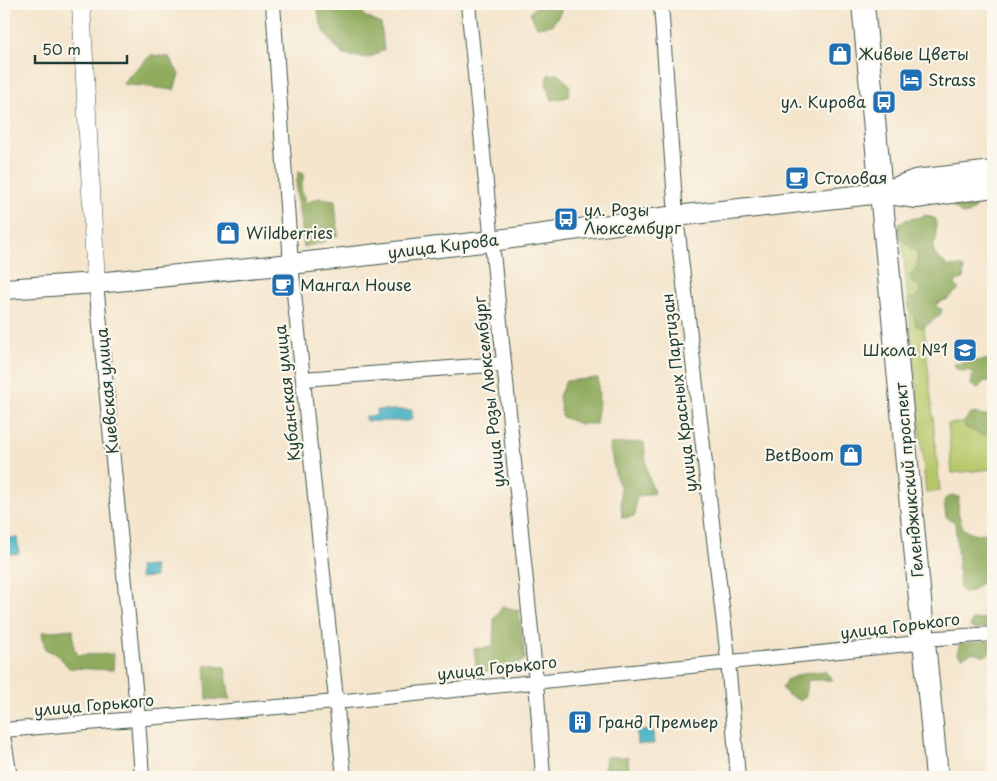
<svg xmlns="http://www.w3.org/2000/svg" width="997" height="781" viewBox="0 0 997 781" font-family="'Playpen Sans',sans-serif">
<rect width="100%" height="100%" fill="#fbf7ec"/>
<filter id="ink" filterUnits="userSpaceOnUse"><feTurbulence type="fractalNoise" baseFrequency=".02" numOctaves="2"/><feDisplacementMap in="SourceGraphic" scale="10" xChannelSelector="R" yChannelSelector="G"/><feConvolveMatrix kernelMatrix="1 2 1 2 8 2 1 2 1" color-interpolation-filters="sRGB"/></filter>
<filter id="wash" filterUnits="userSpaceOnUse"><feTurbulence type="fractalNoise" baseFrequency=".0096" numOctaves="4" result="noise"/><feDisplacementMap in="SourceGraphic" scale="20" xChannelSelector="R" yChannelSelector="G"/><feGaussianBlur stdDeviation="1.12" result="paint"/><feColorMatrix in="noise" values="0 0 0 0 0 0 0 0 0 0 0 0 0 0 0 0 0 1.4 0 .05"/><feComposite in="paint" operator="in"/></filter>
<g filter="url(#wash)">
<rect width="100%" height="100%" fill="#f4e5cc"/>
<path fill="#b7c86a" stroke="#6b824f" d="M914 222 940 491 926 493 901 225Z
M993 420V469L952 473 948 424Z"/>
<path fill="#91ac5e" stroke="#587449" d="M317 4H362L364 16 381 24 384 50 369 58 343 55C326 36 320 30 317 4Z
M540 4H560L561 12 552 25 537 27 530 13 535 7Z
M151 55 169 57 179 74 174 90 123 84 130 75Z
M559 74 570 85 568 97 552 100 546 84 548 75Z
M298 172 304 173 301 189 306 203 319 198 335 200 338 235 321 243 304 247 296 189Z
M971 198 974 201 975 208 969 214H962L951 205 956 200Z
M926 215 936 219V239L933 247 935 255 949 267 960 266 964 268 963 279 956 281 955 285 959 289 948 299 937 303 936 307 942 309 940 315 923 328 916 325 908 299 915 298 922 290 919 285 911 282 910 275C919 268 919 262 917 251L912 250 908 244 899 238V223C907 218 917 219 926 215Z
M993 359V385L990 382 984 381 978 388 971 385 973 371H960L955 368 954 364Z
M598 378 599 402 596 424H580L562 417 559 396 566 381Z
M975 413 982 416 993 413V434L983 435 965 427 964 422 969 415Z
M644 442 647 471 654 493 636 497 635 516 622 518 620 486 616 477 609 444Z
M951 495 959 497 958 512 963 529 977 534 993 532V576C989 578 985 579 982 582 975 588 974 592 964 593L960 589 955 522 946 517 944 500Z
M503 606 519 611 525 659 509 670 477 672 474 649 493 647 494 619Z
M988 618H993V631L984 627 978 629H972L970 626 972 620Z
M73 629 74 648 78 655 114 654 113 670 69 668 58 655 45 649 42 632Z
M985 641 990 642V653L985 656C968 650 976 653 961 657L957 652 960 643H972Z
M205 665 225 667 230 700 207 699Z
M825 671 833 680H808L806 696 801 701 788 695 782 689 786 680 804 673Z
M606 757H628L629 771 611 773 604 771Z"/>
<path fill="#46b1c4" stroke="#32777c" d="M377 410H412V419L408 421H366V416H376Z
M17 537 19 553 4 555V539Z
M154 566 155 577 140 578 139 567Z
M653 730 654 744H637L636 731Z"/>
</g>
<g filter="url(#ink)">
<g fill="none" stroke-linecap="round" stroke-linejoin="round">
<g stroke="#3f564b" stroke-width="16">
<path id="minor" d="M273 4 291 264 344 777
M468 4 536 681 543 777
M661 4 676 216 727 650 738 777
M96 283 138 719 142 777
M303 379 503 364
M4 730 336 702 908 644 924 639 993 634
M4 741 10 777"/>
</g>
<g stroke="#3f564b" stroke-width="19">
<path id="tertiary" d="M81 4 96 283"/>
</g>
<g stroke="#3f564b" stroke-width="22">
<path id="secondary" d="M883 193 916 198 993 187
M4 289 96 283 291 264 491 241 676 216 881 193 915 180 993 171"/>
</g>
<g stroke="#3f564b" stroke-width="24">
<path id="primary" d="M863 4 937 777"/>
</g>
<use href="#minor" stroke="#fff" stroke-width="14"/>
<use href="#tertiary" stroke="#fff" stroke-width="18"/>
<use href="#secondary" stroke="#fff" stroke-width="20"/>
<use href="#primary" stroke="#fff" stroke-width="22"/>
</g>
</g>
<defs>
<g id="shop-square" transform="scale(1.25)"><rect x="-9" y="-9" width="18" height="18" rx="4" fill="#1f6fb2" stroke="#fbf7ec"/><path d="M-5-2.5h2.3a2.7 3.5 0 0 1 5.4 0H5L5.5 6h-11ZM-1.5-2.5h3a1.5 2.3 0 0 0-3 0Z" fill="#fff"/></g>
<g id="hotel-square" transform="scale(1.25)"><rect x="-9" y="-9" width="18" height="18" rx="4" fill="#1f6fb2" stroke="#fbf7ec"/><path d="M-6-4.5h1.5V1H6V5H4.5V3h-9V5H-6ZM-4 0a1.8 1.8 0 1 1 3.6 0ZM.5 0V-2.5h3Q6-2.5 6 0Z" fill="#fff"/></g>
<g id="bus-square" transform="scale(1.25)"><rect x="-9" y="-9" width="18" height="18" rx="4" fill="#1f6fb2" stroke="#fbf7ec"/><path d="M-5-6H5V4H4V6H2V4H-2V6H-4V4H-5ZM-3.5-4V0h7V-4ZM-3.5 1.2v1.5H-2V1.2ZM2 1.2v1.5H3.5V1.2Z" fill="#fff"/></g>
<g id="cafe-square" transform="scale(1.25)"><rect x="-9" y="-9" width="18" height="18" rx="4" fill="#1f6fb2" stroke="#fbf7ec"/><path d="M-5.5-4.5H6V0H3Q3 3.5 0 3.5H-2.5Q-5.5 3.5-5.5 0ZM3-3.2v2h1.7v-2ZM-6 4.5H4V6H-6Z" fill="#fff"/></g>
<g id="school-square" transform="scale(1.25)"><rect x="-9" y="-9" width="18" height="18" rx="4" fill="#1f6fb2" stroke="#fbf7ec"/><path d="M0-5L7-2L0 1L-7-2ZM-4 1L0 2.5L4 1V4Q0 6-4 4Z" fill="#fff"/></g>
<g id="building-square" transform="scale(1.25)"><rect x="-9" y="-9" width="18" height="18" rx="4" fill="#1f6fb2" stroke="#fbf7ec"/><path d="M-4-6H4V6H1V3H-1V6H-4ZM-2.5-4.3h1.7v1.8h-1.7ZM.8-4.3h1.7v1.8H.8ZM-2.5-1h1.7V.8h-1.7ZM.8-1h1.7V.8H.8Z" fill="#fff"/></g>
</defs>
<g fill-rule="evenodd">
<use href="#shop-square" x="840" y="54"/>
<use href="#hotel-square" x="911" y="80"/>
<use href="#bus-square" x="884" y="102"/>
<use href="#cafe-square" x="797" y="178"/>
<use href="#bus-square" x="566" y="219"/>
<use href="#shop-square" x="228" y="233"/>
<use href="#cafe-square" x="283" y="285"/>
<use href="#school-square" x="965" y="350"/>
<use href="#shop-square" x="851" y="455"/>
<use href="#building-square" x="580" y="722"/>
</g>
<g text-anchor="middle" stroke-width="4.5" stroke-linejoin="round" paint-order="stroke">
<g font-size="16" fill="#1f3d34" stroke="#fbf7ec" text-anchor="start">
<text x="858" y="60">Живые Цветы</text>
<text x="928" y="86">Strass</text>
<text x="866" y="108" text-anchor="end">ул. Кирова</text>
<text x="814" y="184">Столовая</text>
<text x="584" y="216">ул. Розы<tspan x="584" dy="18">Люксембург</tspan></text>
<text x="246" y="239">Wildberries</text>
<text x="300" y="291">Мангал House</text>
<text x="948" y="356" text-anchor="end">Школа №1</text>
<text x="834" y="461" text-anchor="end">BetBoom</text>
<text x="598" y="728">Гранд Премьер</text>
</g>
<g font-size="16" fill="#1f3d34" stroke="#fbf7ec">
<text transform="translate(443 246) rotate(-7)" y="6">улица Кирова</text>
<text transform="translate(107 391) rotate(-95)" y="6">Киевская улица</text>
<text transform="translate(489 392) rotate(-96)" y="6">улица Розы Люксембург</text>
<text transform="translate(287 393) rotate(-96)" y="6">Кубанская улица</text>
<text transform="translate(679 393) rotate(-97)" y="6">улица Красных Партизан</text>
<text transform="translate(909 480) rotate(-95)" y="6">Геленджикский проспект</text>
<text transform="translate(900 626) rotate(-7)" y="6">улица Горького</text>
<text transform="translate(497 668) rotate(-6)" y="6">улица Горького</text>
<text transform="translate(94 705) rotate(-5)" y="6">улица Горького</text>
</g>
</g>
<rect width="997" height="781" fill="none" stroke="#fbf7ec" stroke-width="20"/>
<path d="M35 55v8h92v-8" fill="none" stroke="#1f3d34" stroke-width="2.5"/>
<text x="42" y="55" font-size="15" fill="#1f3d34" stroke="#fbf7ec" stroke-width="4" paint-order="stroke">50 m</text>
</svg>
